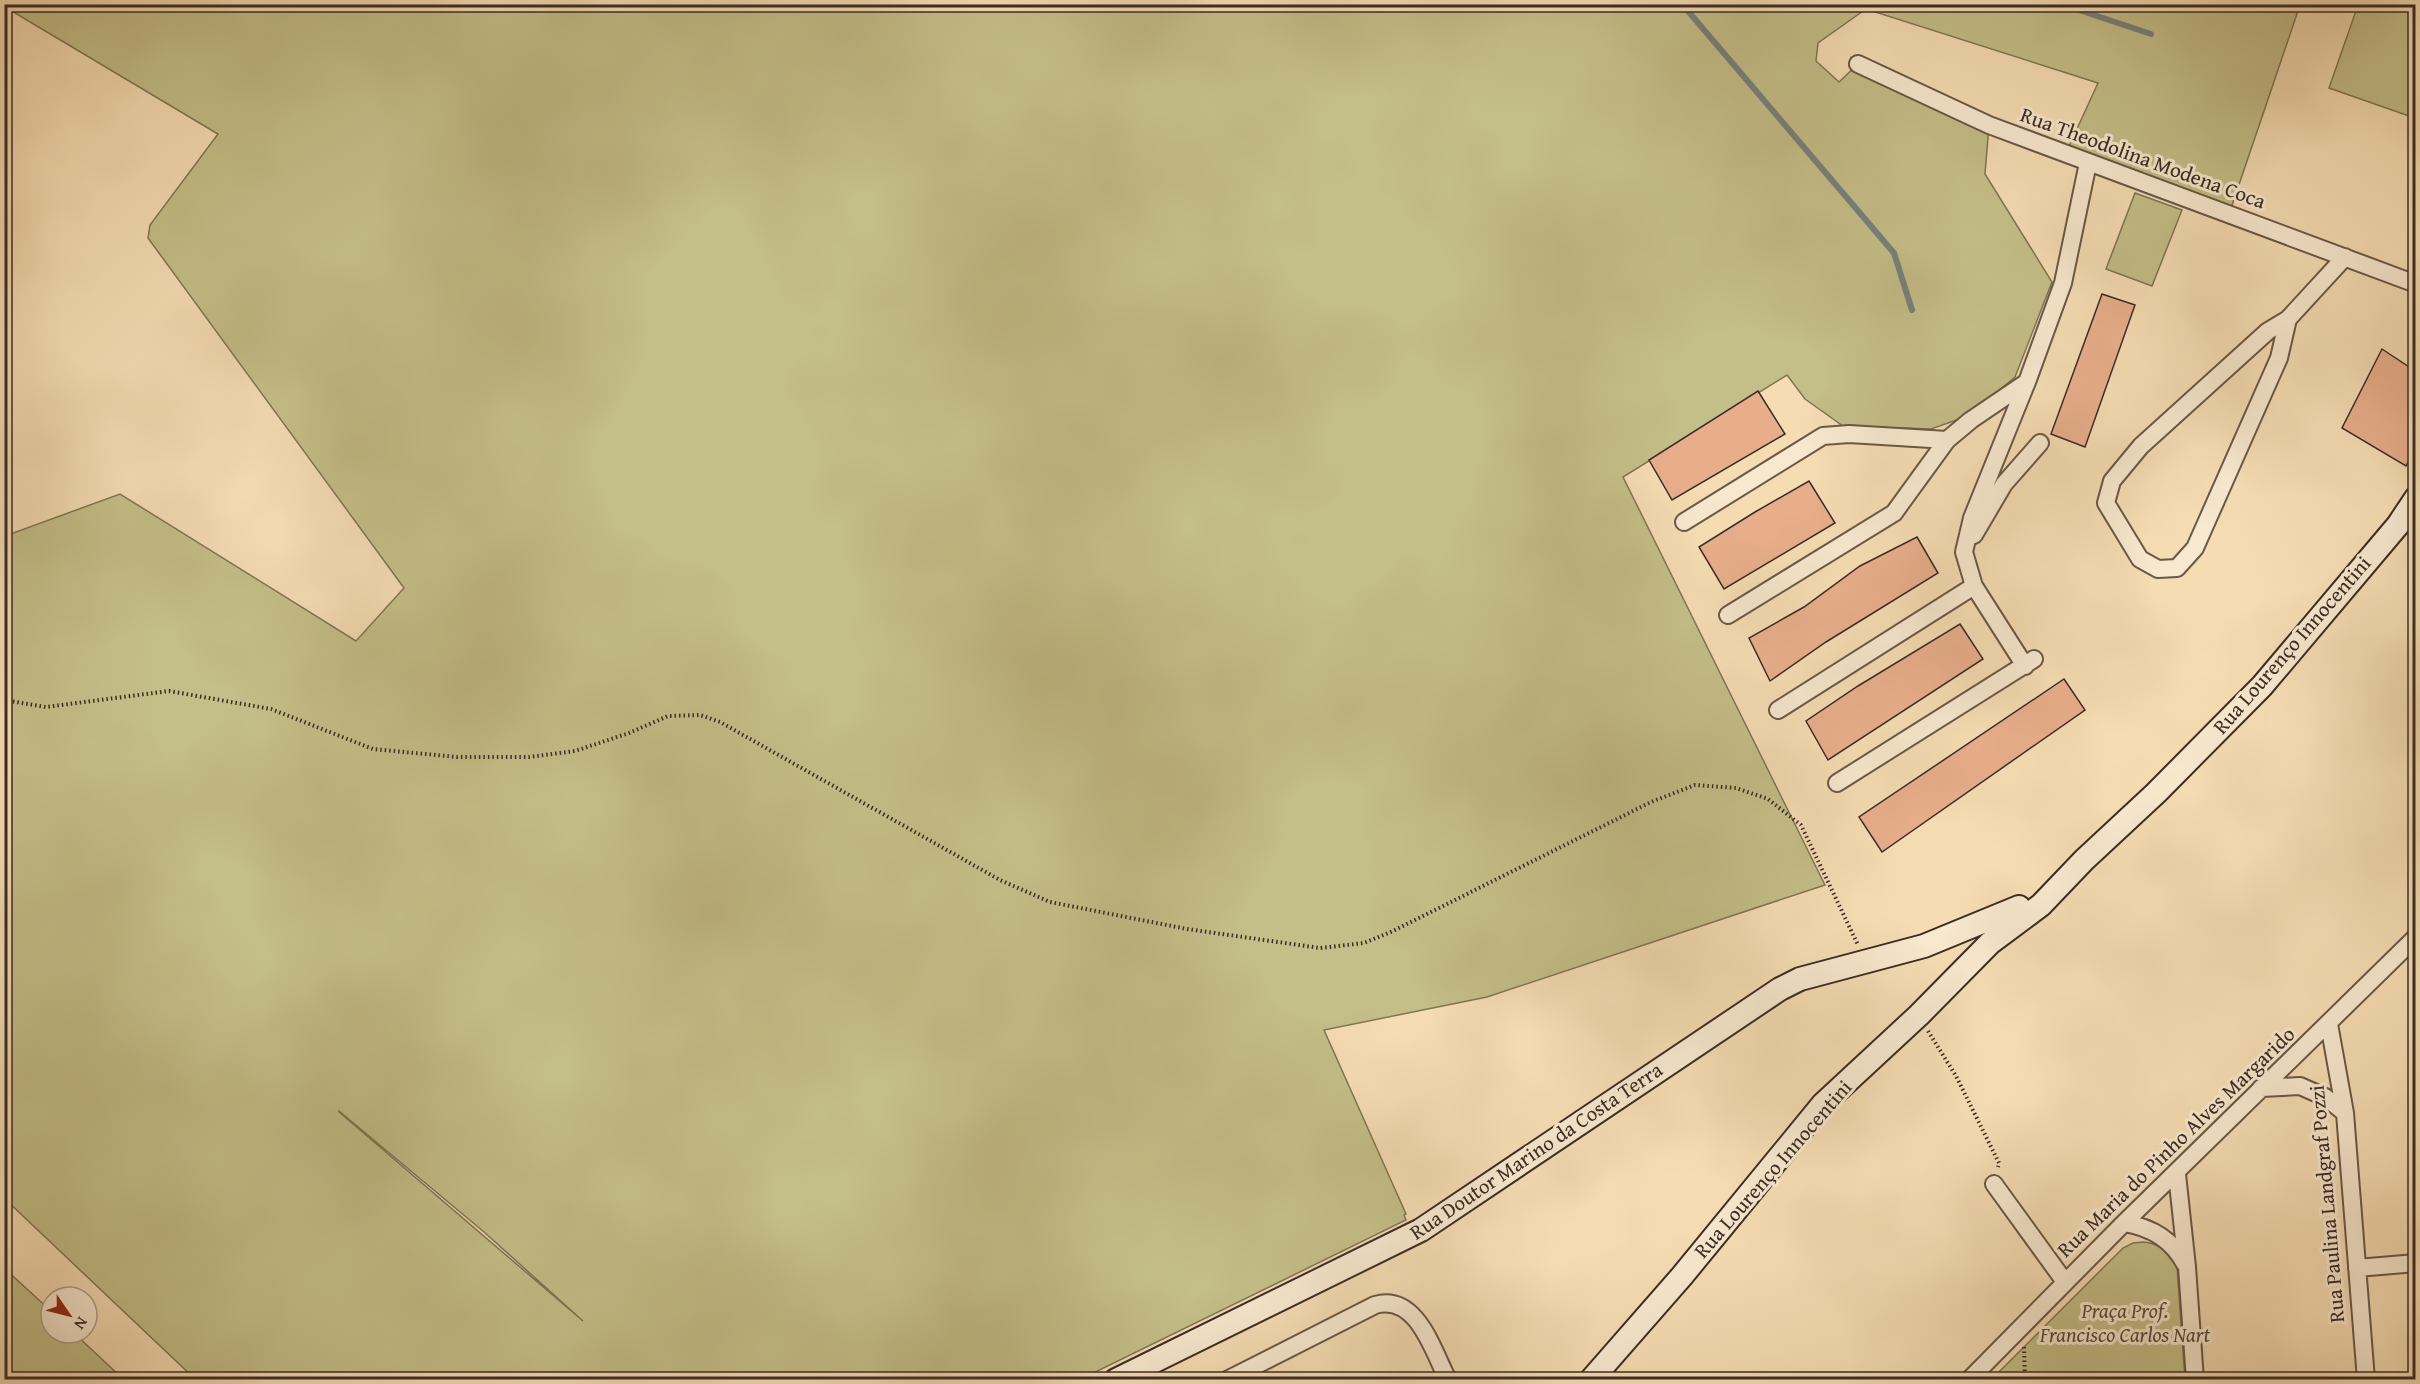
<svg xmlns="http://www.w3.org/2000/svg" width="2420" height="1384" viewBox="0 0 2420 1384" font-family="'Gentium Book Plus',serif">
<rect width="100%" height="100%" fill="#f5dcb3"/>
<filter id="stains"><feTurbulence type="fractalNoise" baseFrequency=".00333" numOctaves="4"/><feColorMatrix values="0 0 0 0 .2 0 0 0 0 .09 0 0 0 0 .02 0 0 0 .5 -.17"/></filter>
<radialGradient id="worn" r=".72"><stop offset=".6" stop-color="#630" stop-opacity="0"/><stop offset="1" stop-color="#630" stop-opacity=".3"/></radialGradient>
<path fill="#c4be88" stroke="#807556" stroke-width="1.5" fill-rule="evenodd" d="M5 4 2300 5 2229 214 2065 155 2098 83 1866 9 1818 43 1816 61 1839 82 1858 64 1989 125 1985 174 2052 282 2015 377 1968 416 1931 429 1843 426 1805 399 1787 375 1623 477 1825 885 1487 997 1324 1030 1406 1214 1404 1215 1406 1220 1079 1380 195 1379 5 1199V536L120 494 356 641 404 588 148 238 150 225 218 134 5 7ZM339 1111 484 1232 583 1321 339 1112Z
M2358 5H2415V97L2409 116 2329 88Z
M2135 193 2182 210 2152 286 2106 269Z
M2144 1242C2160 1244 2171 1252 2177 1267L2185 1379 1991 1380 2123 1248 2133 1243Z
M4 1268 51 1311V1333H74L123 1379H5Z"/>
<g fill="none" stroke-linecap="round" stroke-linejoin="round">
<path stroke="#78817d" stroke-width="6" d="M1682 4 1894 253 1912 310
M2061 4 2151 34"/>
</g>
<path fill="#e8ae8c" stroke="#3b2c25" stroke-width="1.5" d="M2102 294 2135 305 2085 447 2051 434Z
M2382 349 2415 371V449L2406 466 2342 428Z
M1758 391 1785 434 1672 500 1649 460Z
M1809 481 1835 523 1724 589 1699 547 1755 512Z
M1917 537 1938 573 1826 642 1770 681 1749 638 1804 607 1860 566Z
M1960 624 1983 659 1828 760 1806 721 1858 686Z
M2064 679 2085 710 1882 852 1859 817Z"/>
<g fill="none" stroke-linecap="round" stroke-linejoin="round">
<g stroke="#6a5848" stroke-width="20">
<path id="street" d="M1858 64 1989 125 2416 284
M2288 319 2279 358 2195 548 2177 568 2158 569 2140 559 2106 503 2112 481 2141 446 2268 331 2288 319 2345 257
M1684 522 1823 436 1849 434 1947 440 1971 420 2027 382 2063 283 2088 163
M1974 535 2004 484 2040 443
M1974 586 1964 552 1972 518 2027 382
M1728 615 1894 513 1947 440
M1778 710 1974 586 2025 666
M1837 783 2034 659
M2329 1024 2345 1113 2366 1380
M2261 1088 2300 1086 2325 1097 2345 1113
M2177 1174 2187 1267 2195 1380
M1994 1184 2065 1282
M2124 1223C2151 1227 2172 1239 2185 1264
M2357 1268 2416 1263
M1227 1380 1375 1305C1417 1293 1433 1351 1448 1380
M1969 1380 2124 1223 2416 937"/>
</g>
<g stroke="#3b2c25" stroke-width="26">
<path id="secondary" d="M1116 1380 1421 1230 1780 989 1800 979 1924 946 2019 907
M1591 1380 1682 1276 1823 1104 1919 1015 1990 943 2041 905 2084 860 2156 793 2262 686 2398 525 2416 498"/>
</g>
<path stroke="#3b2c25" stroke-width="4" stroke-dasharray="1.5 3" stroke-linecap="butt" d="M4 700 46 707 169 691 271 709 373 749 457 757H529L575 751 629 733 668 716 700 715 720 722 1000 880 1050 902 1187 929 1320 948 1364 943 1393 931 1651 802 1695 785 1736 788 1768 799 1801 825 1858 945
M1928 1031 1956 1076 1999 1163 1998 1167
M2024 1347 2025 1380"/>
<use href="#street" stroke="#f8e8ce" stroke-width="16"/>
<use href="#secondary" stroke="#f8e8ce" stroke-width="22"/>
</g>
<g text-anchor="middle" stroke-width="6" stroke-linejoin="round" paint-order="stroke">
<g font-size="21" fill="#3b2c25" stroke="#f8e8ce">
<text transform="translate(2143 158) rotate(20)" y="7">Rua Theodolina Modena Coca</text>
<text transform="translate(2292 645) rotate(-49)" y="7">Rua Lourenço Innocentini</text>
<text transform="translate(2176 1142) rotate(-44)" y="7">Rua Maria do Pinho Alves Margarido</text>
<text transform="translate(1536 1151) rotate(-34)" y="7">Rua Doutor Marino da Costa Terra</text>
<text transform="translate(1773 1169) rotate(-49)" y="7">Rua Lourenço Innocentini</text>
<text transform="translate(2327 1204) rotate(-95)" y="7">Rua Paulina Landgraf Pozzi</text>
</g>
<g font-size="21" font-style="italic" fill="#564939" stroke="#f8e8ce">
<text x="2125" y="1318">Praça Prof.<tspan x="2125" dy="24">Francisco Carlos Nart</tspan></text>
</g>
</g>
<rect width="2420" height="1384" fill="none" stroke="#f5dcb3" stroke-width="24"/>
<rect x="6" y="6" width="2408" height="1372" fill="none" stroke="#3b2c25" stroke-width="3"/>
<rect x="12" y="12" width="2396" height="1360" fill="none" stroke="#3b2c25" stroke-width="1.5"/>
<g transform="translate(69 1315) rotate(125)"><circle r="28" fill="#f8e8ce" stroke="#ac9d8a" stroke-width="1.5"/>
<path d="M0-4.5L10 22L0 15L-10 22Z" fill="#8f2418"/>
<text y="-9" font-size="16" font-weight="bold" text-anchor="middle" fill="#3b2c25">N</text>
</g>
<rect width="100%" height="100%" filter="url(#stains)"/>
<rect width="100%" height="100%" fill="url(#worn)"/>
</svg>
